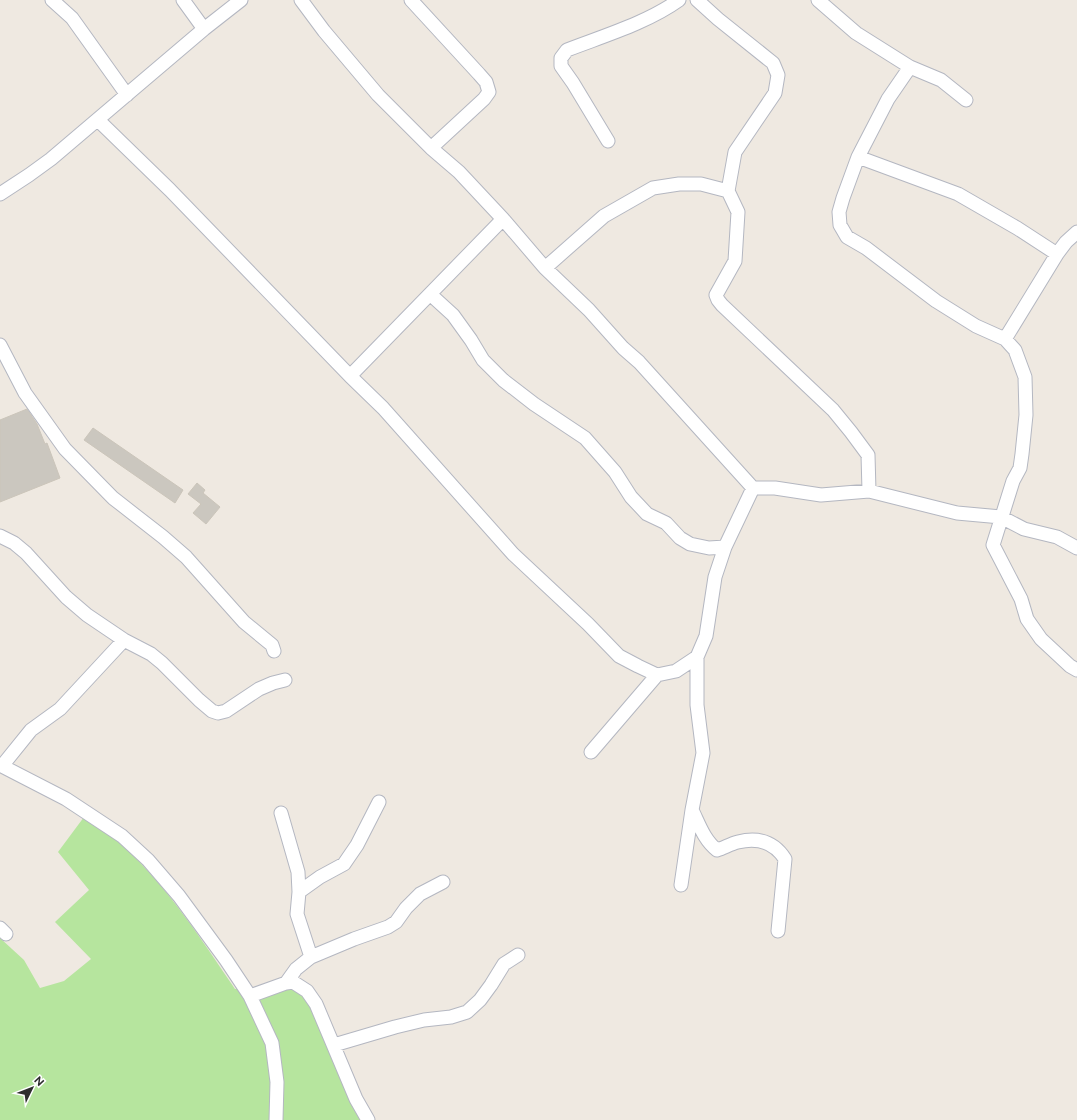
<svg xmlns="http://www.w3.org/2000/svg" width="1077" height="1120" viewBox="0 0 1077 1120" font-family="Raleway,sans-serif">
<rect width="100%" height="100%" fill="#efe9e1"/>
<path fill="#b6e59e" d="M84 817C97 827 111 835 123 846 168 887 201 939 235 989L302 984 364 1120H0V938L24 960 40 988 64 981 91 959 55 922 89 890 58 852Z"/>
<path fill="#cbc7bf" stroke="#cbc5ba" d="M27 409 37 424 45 444 47 443 60 478 0 502V420Z
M93 428 183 490 175 503 84 440Z
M197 483 205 490 203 493 220 507 206 524 193 513 201 504 188 494Z"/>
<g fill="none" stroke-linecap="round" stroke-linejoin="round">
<g stroke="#b4b7c1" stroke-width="15">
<path id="minor" d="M52 0 72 18 127 95
M183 0 204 29
M301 0 324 31 378 95 431 148 459 172 503 219 545 268 589 310 623 348 639 362 753 488
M411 0 479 74 486 82 489 92 484 99 431 148
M697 0 718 19 773 63 778 75 775 93 735 152 728 191 738 212 735 261 716 295 718 300 722 305 833 410 851 432 868 455 869 491
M818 0 856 33 910 67 941 80 966 100
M910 67 888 99 858 157 843 198 839 212 840 225 847 237 866 248 936 301 976 326 1005 339 1015 350 1025 377 1026 415 1022 454 1020 468 1013 481 993 545 1021 599 1027 619 1041 639 1070 666 1077 670
M98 120 170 190 350 376 383 408 513 554 588 624 619 656 638 666 657 675
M608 141 573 83 561 66V58L567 50C603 36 647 23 679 0
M858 157 958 194 1017 228 1057 254
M0 194 29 175 51 159 204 29 241 0
M545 268 604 216 653 188 679 184H701L728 191
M430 294 453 315 471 340 483 360 503 380 534 404 585 438 615 472 631 497 647 514 666 523 680 538 690 544 709 548 725 547
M1005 339 1057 254 1066 242 1077 232
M0 345 25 393 65 449 113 498 163 537 186 557 244 622 272 645 274 651
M350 376 503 219
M0 536 14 543 26 553 66 597 87 615 124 640 151 654 162 663 199 700 212 711 218 713 226 711 259 689 273 683 285 680
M591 752 657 675 676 671 697 657 706 636 715 577 725 547 753 488H775L821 495 869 491 957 513 1001 517 1024 529 1057 537 1077 548
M0 765 66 799 122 836 148 860 179 896 226 960 250 996 272 1043 277 1082 276 1120
M2 766 31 730 60 709 124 640
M692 810C699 824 704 840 717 850 724 848 730 844 738 842 758 837 774 842 785 859L778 931
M281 813 298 872 299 892 297 914 311 957
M681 885 692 810 703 753 697 705V657
M299 892 320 877 344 864 357 845 379 802
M0 928 6 934
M286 983 296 969 311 957 354 939 388 927 396 922 406 908 420 894 443 882
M250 996 286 983 293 982 307 991 316 1004 356 1099 368 1120
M334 1045 395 1027 424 1020 451 1017 467 1012 480 1000 491 985 504 964 518 955"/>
</g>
<use href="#minor" stroke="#fff" stroke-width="13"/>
</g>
<g transform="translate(32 1088) rotate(47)" stroke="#ffffff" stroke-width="3" paint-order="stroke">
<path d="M0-3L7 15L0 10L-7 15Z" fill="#2e2e2e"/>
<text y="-6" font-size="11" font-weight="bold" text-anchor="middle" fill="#2e2e2e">N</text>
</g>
</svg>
